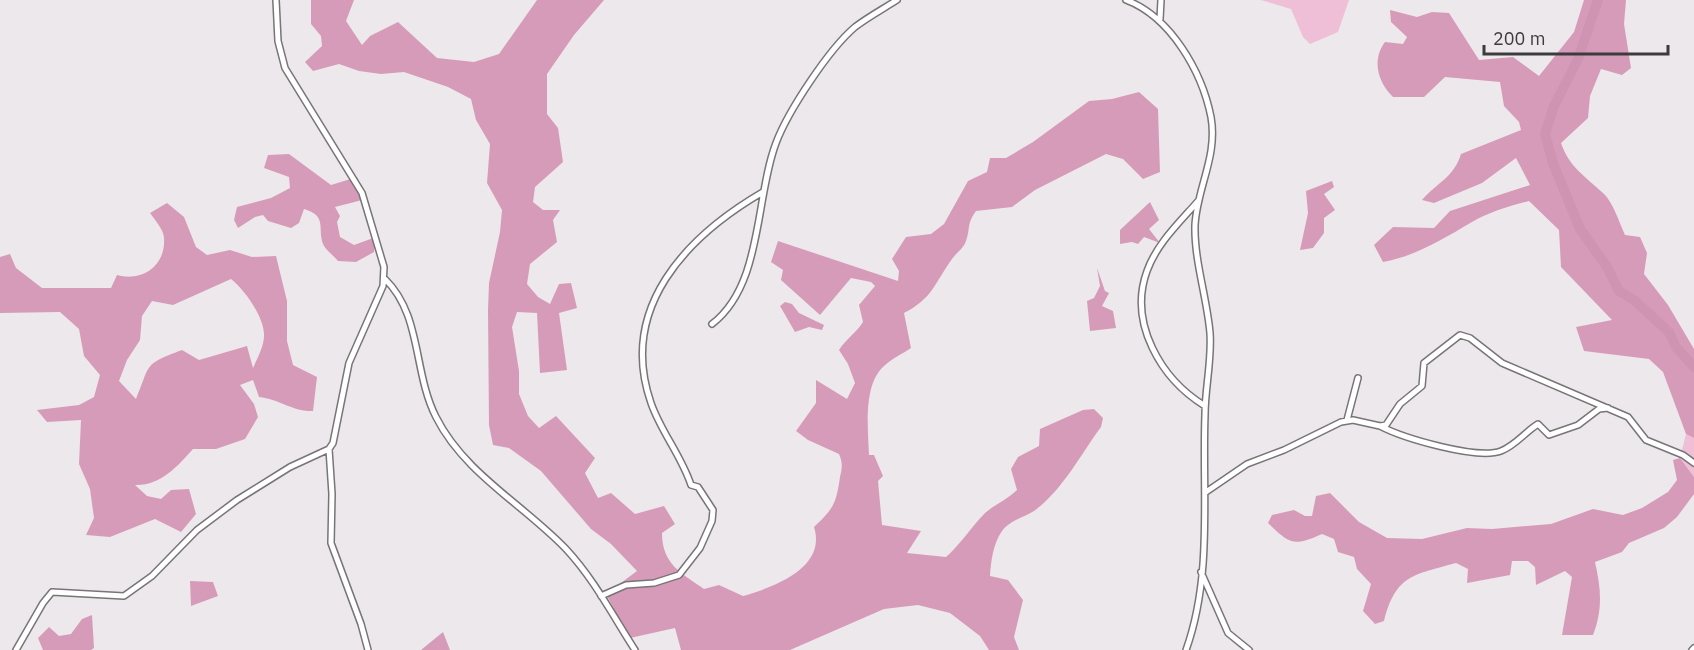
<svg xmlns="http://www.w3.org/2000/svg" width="1694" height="650" viewBox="0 0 1694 650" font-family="'IBM Plex Sans',sans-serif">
<rect width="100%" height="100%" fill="#ede8eb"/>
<path fill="#eebfd7" d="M1261 0H1349L1338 32 1310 44 1303 37 1291 9Z
M1686 434 1694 438V477L1680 458Z"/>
<path fill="#d79bba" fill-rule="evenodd" d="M311 0H354L346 21 362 45 370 36 398 22 437 58 474 62 499 54 537 0H604L574 35 547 74V114L558 128 563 162 535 187 533 202 543 210H560L553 220 557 242 530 264 527 284 538 297 550 304 559 284 571 283 577 308 559 313 567 370 540 373 537 313 517 312 512 327 519 371V394L528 416 539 428 556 416 595 458 585 473 598 498 611 493 635 514 664 506 675 524 662 533C662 564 681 573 704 589L719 585 743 596C774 587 827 568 814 527 834 508 836 504 840 477 842 468 843 463 839 454L808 440 796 431 816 403V380L847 399 855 383 848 364 839 350C846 339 856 333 863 322L859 305 875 286 871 282 851 278 820 315 781 280 783 270 771 262 778 241 898 281 899 271 892 259 906 237 931 234 944 224 968 181 987 172 990 158H1006L1033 142 1089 101 1112 99 1139 92 1158 109 1160 172 1143 179 1123 159 1106 154 1035 190 1012 207 976 211C966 225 971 227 966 241 964 248 956 253 952 259 934 284 933 298 904 313L911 348C902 354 891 359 883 367 863 386 868 429 869 455H874L883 476 878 481 882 525 921 531 907 553 946 557C961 544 971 527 985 513 995 504 1007 500 1017 490L1011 469 1018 457 1039 446 1040 429 1083 410 1094 409 1103 418 1101 427C1081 454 1062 491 1034 511 1023 518 1010 520 1002 531 993 544 991 561 990 576L1008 580 1023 600 1014 637 1019 650H989L980 636 950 613 918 605 884 609 790 650H681L675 628 630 638 606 594 637 571 611 544 591 529 541 471 509 448 493 445 489 425 488 310 489 283 500 232 502 210 487 183 490 144 476 120 471 99 448 87 404 72 381 74 359 71 339 64 313 71 305 62 322 46 321 36 311 24Z
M1584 0H1626L1624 24 1631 68 1622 75 1601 69 1590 96 1588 118 1561 143C1569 167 1585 176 1603 193 1613 202 1619 222 1625 235L1640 237 1647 253 1644 274 1668 305 1694 349V438L1686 434 1663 372 1649 359 1584 351 1576 327 1612 320 1561 267 1559 230 1529 201C1510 206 1489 212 1472 222 1443 239 1416 256 1383 262L1374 245 1393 227 1434 228 1450 211 1530 185 1516 158 1482 183 1434 203 1422 200C1438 182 1454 177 1461 154L1521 130 1519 122 1504 106 1500 82 1445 77 1424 97H1393C1377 82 1372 59 1385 42L1403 44 1407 37 1391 22 1390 10 1417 17 1432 12 1449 13 1479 60 1513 57 1539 76 1574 32Z
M289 154 331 185 357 177 366 199 335 207 340 216 337 222 340 237 354 245 376 237 374 252 356 262 338 261C334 256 327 251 324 246 316 230 329 216 304 209L299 223 291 228 268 221 263 215 255 217 238 228 234 220 237 207 271 198 290 188 289 177 264 168 268 155Z
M1332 181 1334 187 1324 194 1335 210 1324 218V233L1313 248 1300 250 1308 213 1306 191Z
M1150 202 1159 220 1149 229 1160 243 1144 237 1138 244 1132 242 1120 244V230Z
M167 203 184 217 196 247 207 255 230 250 252 257 276 256 287 301V341L293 365 317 377 313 411C293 412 279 399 259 397L253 380 240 385 254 404 258 417 245 439 216 449H193C177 467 160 486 135 485L147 496 161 499 171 490 189 489 196 514 181 532 155 519 110 537 86 535 94 518 90 489 79 464 81 420 47 422 37 410 79 405 94 397 100 375 84 356 79 329 60 312 0 313V257L10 254 16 268 42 288H111L117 275C142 282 166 266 164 238 164 230 155 220 150 213ZM231 279C244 289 265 318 264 336 264 346 257 359 253 368L247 346 199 360 182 350C142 365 151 364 136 399L119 381 127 360 140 340 142 316 152 301 173 305Z
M1097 268 1105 291 1109 293 1102 306 1113 311 1116 328 1090 331 1087 301 1094 298 1100 286Z
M785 302 792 304 799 313 824 325 822 330 809 327 795 332 780 306Z
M1680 458 1694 477V494L1677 517 1664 528 1629 543 1622 552 1595 562C1601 589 1603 609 1593 635H1562L1572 577 1565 571 1536 585 1535 567 1528 561H1512L1510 575 1467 583 1468 569 1456 563C1414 575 1396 574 1384 621L1375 624 1363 611 1371 584 1357 569 1354 557 1338 552 1334 539 1322 534C1293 547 1290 544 1268 523L1272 515 1294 510 1305 516H1312L1316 496 1330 493 1359 522 1387 538 1422 539 1467 528 1492 529 1551 524 1593 509 1623 515 1642 508 1668 492 1677 480 1673 460Z
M190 581 213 582 218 596 191 606Z
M92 615 94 648 91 650H43L38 638 49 627 59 636 71 634 82 619Z
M443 632 450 650H421Z"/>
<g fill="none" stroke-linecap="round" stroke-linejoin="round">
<path stroke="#d094b3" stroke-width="10" d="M1598 0 1578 59 1554 106 1545 134 1553 163 1580 229 1607 267 1619 291 1634 300 1669 332 1676 347 1694 367"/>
<g stroke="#797476" stroke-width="8">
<path id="minor" d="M1126 0C1171 17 1202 72 1211 117 1218 156 1197 188 1195 225 1194 260 1207 298 1210 333 1212 360 1205 388 1205 415 1202 492 1213 575 1186 650
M1160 19 1161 0
M1199 200C1180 222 1157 243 1147 271 1128 323 1161 379 1205 406
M385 279C422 315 413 372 436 417 464 473 524 505 566 549 594 579 613 616 635 650
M712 324C763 285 755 198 776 143 788 111 829 49 855 27 868 17 883 9 897 0
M1347 420 1358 378
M1380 426C1403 438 1477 460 1501 451 1516 445 1525 432 1538 424L1549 435 1578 425 1599 409 1608 408
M329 449 332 494 331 543 361 624 368 650
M1206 492 1247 464 1284 450 1341 422 1353 420 1380 426 1386 425 1400 404 1422 386 1424 363 1460 335 1470 338 1502 363 1628 417 1646 440 1683 455 1694 463
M1201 572 1228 633 1249 650
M601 596 626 585 654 583 679 575 700 548 712 521 713 510 698 487 691 485C681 455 661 432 651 403 618 308 686 237 763 192
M16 650 43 603 52 592 124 596 152 576 197 530 237 500 290 467 329 449 333 443 349 363 383 286 384 267 362 193 285 68 278 41 276 0
M1692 650 1694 648"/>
</g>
<use href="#minor" stroke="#fff" stroke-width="5"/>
</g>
<path d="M1484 45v9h184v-9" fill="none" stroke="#3d3b3c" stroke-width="3"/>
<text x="1493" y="45" font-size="18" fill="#3d3b3c" stroke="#ede8eb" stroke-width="4.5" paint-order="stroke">200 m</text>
</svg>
